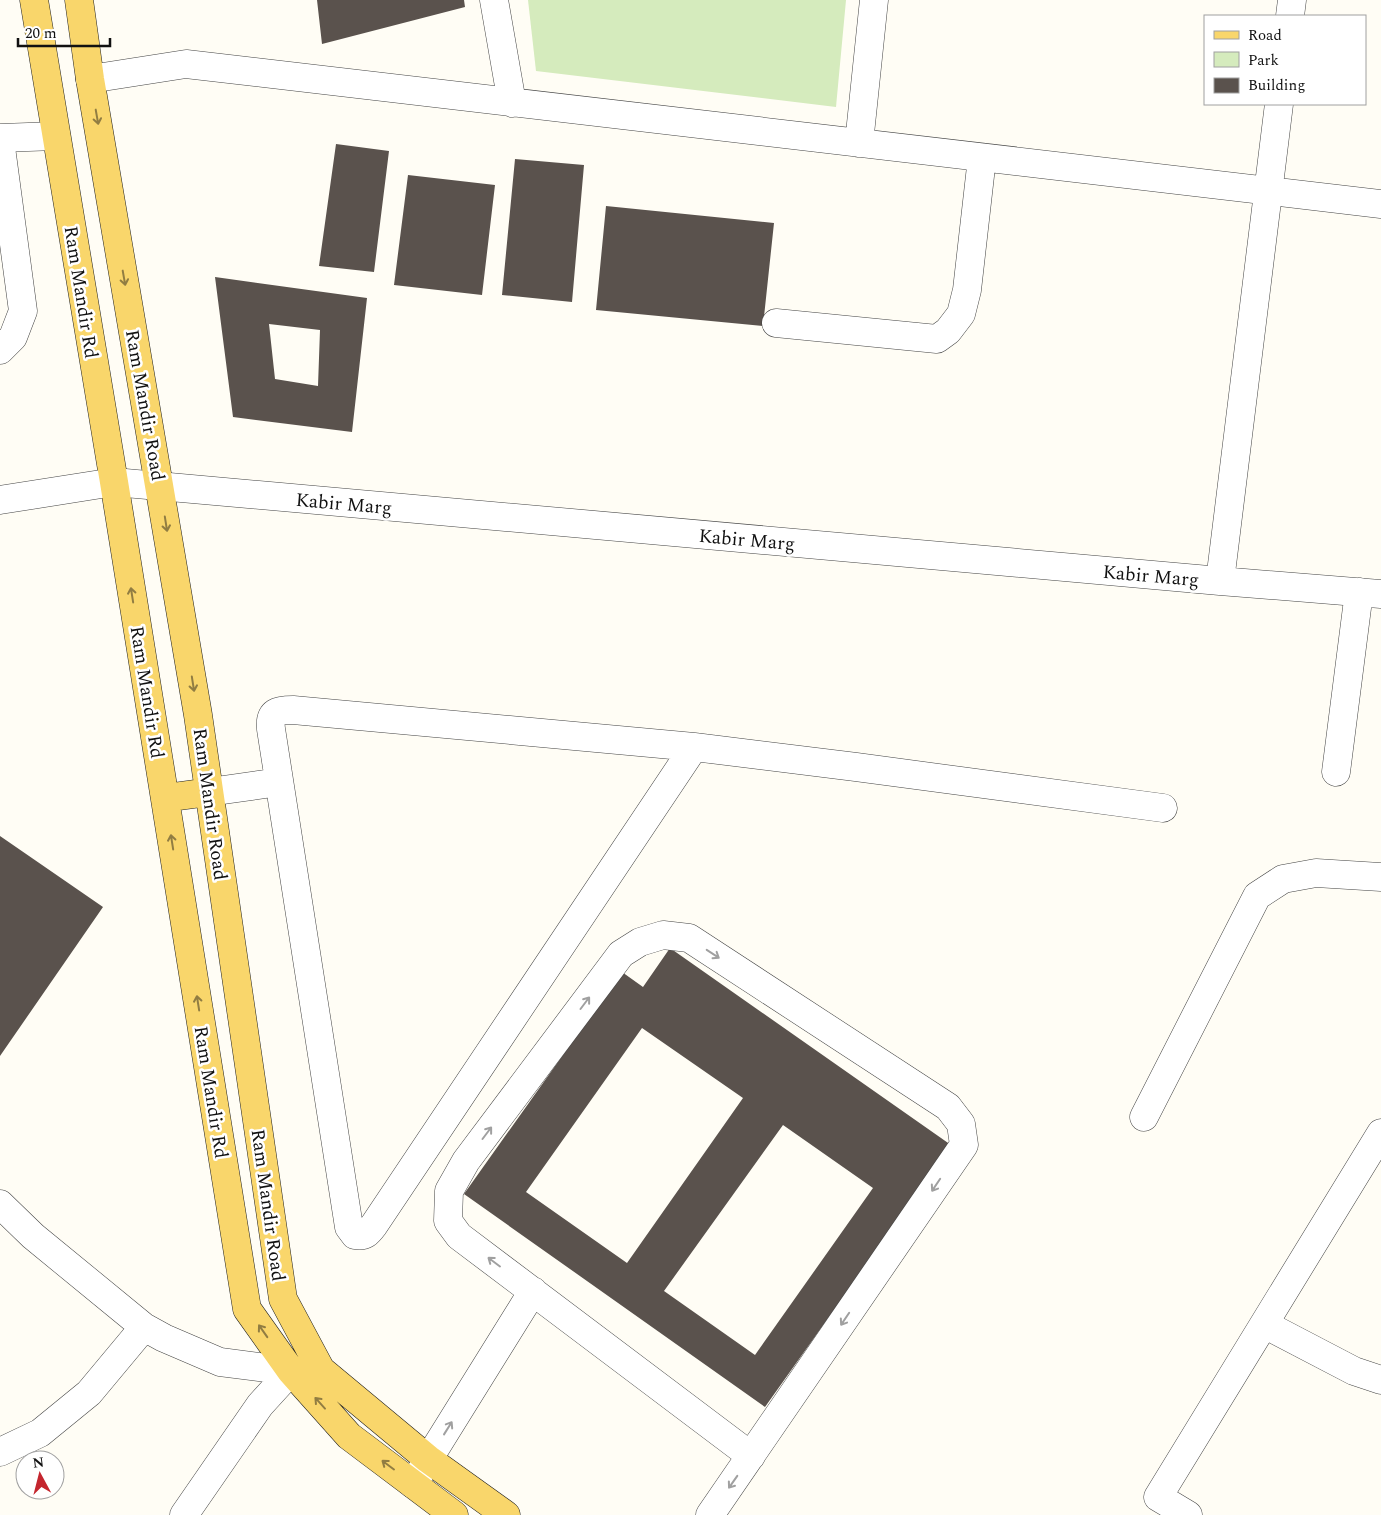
<svg xmlns="http://www.w3.org/2000/svg" width="1381" height="1515" viewBox="0 0 1381 1515" font-family="Spectral,serif">
<rect width="100%" height="100%" fill="#fffdf5"/>
<path fill="#d5ebbd" d="M528 0H846L836 107 536 71Z"/>
<path fill="#5a524d" fill-rule="evenodd" d="M317 0H464L465 7 322 44Z
M336 144 389 151 374 272 319 266Z
M515 159 584 165 572 302 502 295Z
M408 175 495 185 482 295 394 285Z
M606 206 774 223 763 326 596 310Z
M215 277 367 298 352 432 233 417ZM269 324 320 330 318 386 275 379Z
M0 836 103 907 0 1056Z
M670 948 951 1145 765 1407 464 1194 622 972 643 987ZM642 1028 743 1098 627 1263 526 1192ZM783 1125 873 1188 755 1355 664 1291Z"/>
<g fill="none" stroke-linecap="round" stroke-linejoin="round">
<g stroke="#444" stroke-width="29">
<path id="minor" d="M494 0 512 103
M1290 16 1292 0
M90 79 186 64 1381 204
M0 138 56 136
M0 140 23 311 13 337 0 350
M859 143 874 0
M776 323 937 339 948 331 961 314 967 290 982 158
M0 500 114 482 1220 581 1381 594
M1220 581 1279 104
M694 747 374 1225C368 1233 365 1237 355 1235L349 1227 271 729C269 711 278 710 293 710L694 747 856 767 1163 808
M1336 772 1359 592
M209 792 279 782
M1144 1117 1257 896 1283 879 1316 873 1381 877
M0 1204 33 1236 144 1327 164 1338 220 1362 291 1371
M1264 1324 1354 1371 1381 1380
M0 1452 40 1433 89 1393 144 1327
M413 1484 533 1291
M184 1515 260 1405 291 1371
M710 1515 964 1145 961 1124 948 1107 689 938 663 935 640 942 621 954 466 1161 449 1191 448 1221 459 1236 751 1456
M1188 1515 1158 1497 1381 1133"/>
</g>
<g stroke="#222" stroke-width="29">
<path id="major" d="M34 0 114 482 247 1309 291 1371 349 1436 454 1515
M79 0 90 79 198 715 283 1299 321 1370 428 1459 506 1515
M165 798 209 792"/>
</g>
<use href="#minor" stroke="#fff" stroke-width="28"/>
<use href="#major" stroke="#f9d66b" stroke-width="28"/>
</g>
<defs><path id="oneway-shaft" d="M-6 0H5M1.5-3L5.5 0L1.5 3" fill="none" stroke-width="1.6" stroke-linecap="round" stroke-linejoin="round" transform="scale(1.25)"/></defs>
<g stroke="#917d42">
<use href="#oneway-shaft" transform="translate(97 117) rotate(80)"/>
<use href="#oneway-shaft" transform="translate(124 278) rotate(80)"/>
<use href="#oneway-shaft" transform="translate(166 524) rotate(81)"/>
<use href="#oneway-shaft" transform="translate(132 595) rotate(-99)"/>
<use href="#oneway-shaft" transform="translate(193 684) rotate(81)"/>
<use href="#oneway-shaft" transform="translate(172 842) rotate(-99)"/>
<use href="#oneway-shaft" transform="translate(198 1003) rotate(-99)"/>
<use href="#oneway-shaft" transform="translate(263 1331) rotate(-125)"/>
<use href="#oneway-shaft" transform="translate(320 1403) rotate(-132)"/>
<use href="#oneway-shaft" transform="translate(388 1465) rotate(-143)"/>
</g>
<g stroke="#a0a0a0">
<use href="#oneway-shaft" transform="translate(713 954) rotate(33)"/>
<use href="#oneway-shaft" transform="translate(585 1003) rotate(-53)"/>
<use href="#oneway-shaft" transform="translate(487 1133) rotate(-53)"/>
<use href="#oneway-shaft" transform="translate(936 1185) rotate(124)"/>
<use href="#oneway-shaft" transform="translate(494 1262) rotate(-143)"/>
<use href="#oneway-shaft" transform="translate(845 1319) rotate(124)"/>
<use href="#oneway-shaft" transform="translate(448 1428) rotate(-58)"/>
<use href="#oneway-shaft" transform="translate(733 1482) rotate(125)"/>
</g>
<g text-anchor="middle" stroke-width="5" stroke-linejoin="round" paint-order="stroke">
<g font-size="19" fill="#111" stroke="#fff">
<text transform="translate(82 292) rotate(81)" y="7">Ram Mandir Rd</text>
<text transform="translate(146 405) rotate(80)" y="7">Ram Mandir Road</text>
<text transform="translate(344 503) rotate(5)" y="7">Kabir Marg</text>
<text transform="translate(747 539) rotate(5)" y="7">Kabir Marg</text>
<text transform="translate(1151 575) rotate(5)" y="7">Kabir Marg</text>
<text transform="translate(148 692) rotate(81)" y="7">Ram Mandir Rd</text>
<text transform="translate(211 804) rotate(82)" y="7">Ram Mandir Road</text>
<text transform="translate(212 1092) rotate(81)" y="7">Ram Mandir Rd</text>
<text transform="translate(269 1205) rotate(82)" y="7">Ram Mandir Road</text>
</g>
</g>
<rect x="1204" y="15" width="162" height="90" fill="#ffffff" stroke="#a0a0a0"/>
<rect x="1214" y="31" width="25" height="8" fill="#f9d66b" stroke="#a0a0a0"/>
<text x="1248" y="40" font-size="15" fill="#111111">Road</text>
<rect x="1214" y="52" width="25" height="15" fill="#d5ebbd" stroke="#a0a0a0"/>
<text x="1248" y="65" font-size="15" fill="#111111">Park</text>
<rect x="1214" y="78" width="25" height="15" fill="#5a524d" stroke="#a0a0a0"/>
<text x="1248" y="90" font-size="15" fill="#111111">Building</text>
<g transform="translate(40 1475) rotate(353)"><circle r="24" fill="#ffffff" stroke="#a0a0a0"/>
<path d="M0-4L9 19L0 12L-9 19Z" fill="#c4262e"/>
<text y="-8" font-size="14" font-weight="bold" text-anchor="middle" fill="#111111">N</text>
</g>
<path d="M18 38v8h92v-8" fill="none" stroke="#111111" stroke-width="2.5"/>
<text x="25" y="38" font-size="15" fill="#111111" stroke="#ffffff" stroke-width="4" paint-order="stroke">20 m</text>
</svg>
